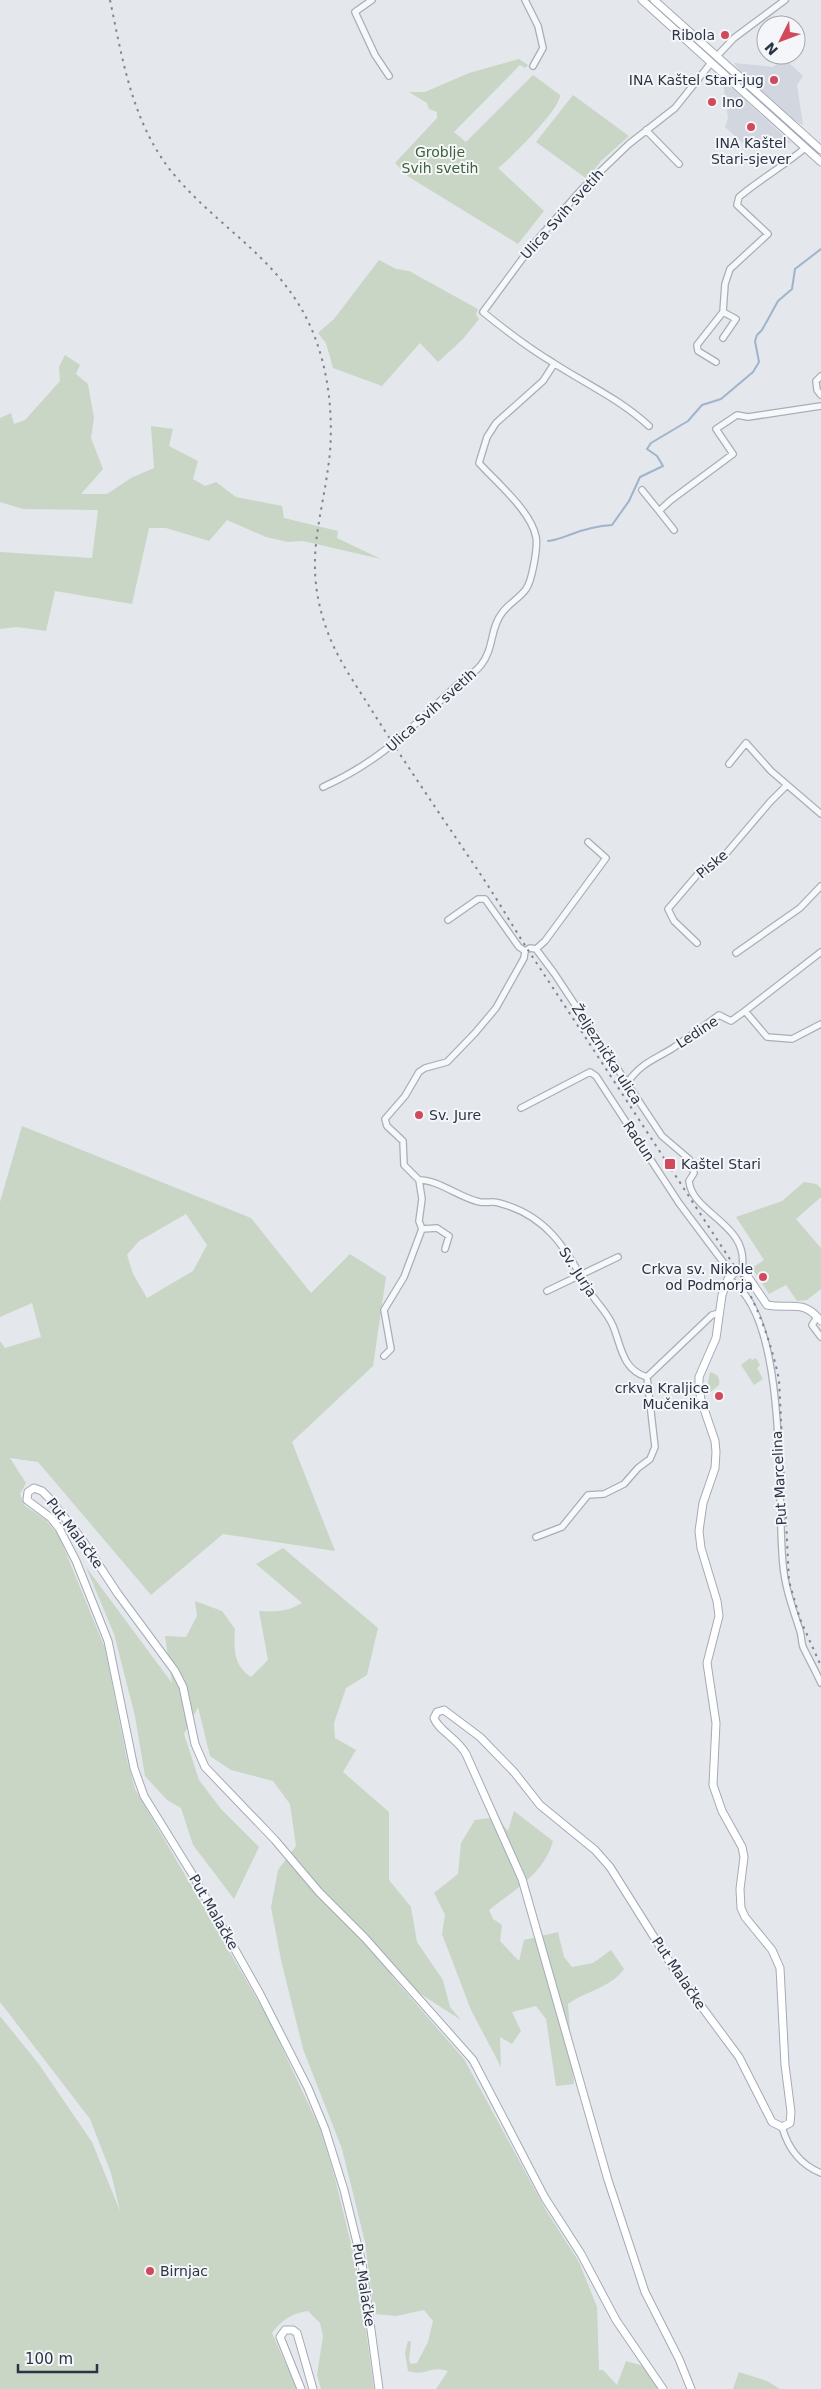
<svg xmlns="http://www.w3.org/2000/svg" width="821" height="2389" viewBox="0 0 821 2389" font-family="'DejaVu Sans',sans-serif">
<rect width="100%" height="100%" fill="#e4e7ec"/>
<path fill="#d2d6de" d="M784 58 803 76 797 85 803 125 791 119 743 76 734 63 773 67Z
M723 83 735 90 791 143 749 140 744 144 725 127 728 118Z"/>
<path fill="#c9d6c5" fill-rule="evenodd" d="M519 59 528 65 525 68 520 65 454 132 466 142 533 75 560 95C561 108 510 159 498 168L544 211 518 244 409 177 395 163 437 118V112L429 109 427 103 409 92H425L469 73Z
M573 95 629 136 601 161 587 179 536 142Z
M379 260 396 269 409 271 478 309 476 315 479 319 463 339 438 362 420 343 382 386 333 368 326 343 318 333 334 319Z
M65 355 80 365 76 374 88 384 94 418 91 438 103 469 81 494H107L131 478 154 468 151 426 173 429 169 446 198 461 193 479 205 486 216 482 236 497 282 506 284 518 338 531 337 538 381 559 303 541 288 542 266 537 227 520 209 541 166 528H149L132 604 55 591 46 631 17 627 0 629V552L92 558 98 510 23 509 0 502V418L11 413 14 424 25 420 60 381 59 367Z
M22 1126 251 1218 311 1293 350 1254 386 1277 373 1366 292 1442 335 1551 223 1534 151 1595 38 1462 10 1458 26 1483 20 1494 25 1506 46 1520 59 1536 105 1648 127 1760 135 1789 268 2018 321 2131 335 2178 358 2273 374 2389H321L317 2375 323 2336 320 2323 308 2311C291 2314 283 2319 272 2333L297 2389H0V2016L38 2063 92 2142 120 2211 111 2173 90 2119 0 2002V1341L5 1348 41 1337 32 1303 0 1317V1202ZM186 1214 207 1245 193 1271 147 1298 133 1274 127 1255 139 1241Z
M804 1182 816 1184 821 1188V1197L796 1219 821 1248V1289L807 1300 797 1301 786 1285 769 1294 752 1268 764 1260 736 1217 782 1201Z
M750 1358 752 1360 756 1358 760 1365 757 1368 763 1379 754 1385 741 1365Z
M710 1372C718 1375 720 1377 719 1385L708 1394 706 1393Z
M283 1548 378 1628 367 1675 346 1688 334 1723 335 1738 356 1750 343 1772 389 1812V1880L411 1907 417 1942 443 1980 450 2007 461 2020 391 1975 464 2059 547 2212 579 2262 597 2307 599 2370H603L617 2385 626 2361 643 2366 658 2389H436L448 2371C429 2365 427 2377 408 2371L405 2353 408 2341 411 2342 409 2360 411 2364 417 2363 428 2342 433 2321 424 2310 396 2316 374 2314 365 2242 342 2149 303 2049 281 1960 271 1907 278 1870 296 1846 290 1804 273 1781 231 1770 210 1756 198 1707 184 1734 199 1780 221 1809 259 1847 234 1899 193 1845 181 1808 167 1800 145 1776 135 1716 114 1634 86 1567 172 1683 165 1636 186 1637 197 1616 195 1601 222 1611 235 1629C234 1649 233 1665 251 1677L268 1660 259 1611C276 1612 286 1612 302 1603L256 1564Z
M514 1811 553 1841C544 1874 514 1890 489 1910L493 1919 502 1925 500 1941 519 1961 524 1940 558 1932 564 1957 572 1967 593 1963 611 1950 624 1969C612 1987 586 1991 568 2004L574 2084 556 2086 546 2019 536 2006 512 2012 521 2031 512 2044 500 2037 501 2067 471 2010 442 1934 445 1915 434 1893 458 1874 461 1843 475 1820 497 1817 508 1831Z
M739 2372 767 2381 780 2389H733Z"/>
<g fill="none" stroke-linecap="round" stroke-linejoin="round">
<path stroke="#9fb4cc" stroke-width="2" d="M548 541C557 540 563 537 572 534 585 529 598 526 612 525L629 501 640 477 663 466 657 456 647 449 651 443 688 421 702 405 721 399 753 372 759 362 755 341 757 335 762 330 778 301 792 289 795 269 821 249"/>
<g stroke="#a9aeb7" stroke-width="8">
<path id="minor" d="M372 0 355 12 375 55 389 76
M525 0 538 26 543 48 533 66
M717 56 734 38 785 0
M646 130 679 164
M723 338 736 319 723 312 725 284 730 269 768 234 737 205 739 197C760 179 784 166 805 148
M716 362 698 351 697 345 723 312
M821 376 816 381 817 390 821 395
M649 426C620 399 584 383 552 362 527 347 505 330 483 312L531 247 582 189 629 144 675 108 711 63
M642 490 659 511
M674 530 659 511 671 500 733 454 716 429 737 415 748 417 821 406
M729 764 746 743 771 771 821 814
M323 787C381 761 410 729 455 687 463 679 474 674 481 665 494 649 490 628 502 613 508 604 520 598 526 589 532 581 538 547 536 537 531 511 497 483 479 463L487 437 496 423 543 381 554 364
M588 842 606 858 545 941 536 949 554 973 662 1136 689 1159 694 1173 689 1181C692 1214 750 1224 742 1269
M448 920 478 899H485L519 947 525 951
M697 943 674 921 668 909 697 875 724 856 770 802 787 785
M736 953 800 908 821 886
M745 1011 821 952
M627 1083C642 1062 654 1060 673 1048 689 1037 704 1026 719 1015L731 1021 745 1011 767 1037 792 1039 821 1024
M521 1108 590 1072 596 1076 679 1203 732 1274
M419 1180C437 1179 462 1199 480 1202 487 1203 493 1201 499 1203 546 1215 566 1248 587 1287 594 1301 607 1311 613 1326 621 1345 622 1370 647 1377L712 1315 719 1313
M419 1180 404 1165 403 1141 387 1126 385 1119 405 1096 419 1072 425 1068 447 1062 475 1033 496 1008 524 958 525 951 530 948 536 949
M422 1229 437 1228 449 1236 445 1249
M728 1279C790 1314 776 1500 783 1565 785 1588 793 1609 800 1631 802 1637 801 1644 804 1649 810 1661 816 1672 821 1683
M547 1291 618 1257
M817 1317 812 1325 821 1337
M384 1356 391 1349 384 1310 404 1277 422 1229 419 1221 422 1199 419 1180
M536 1537 562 1527 588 1495 604 1494 624 1484 638 1468 650 1459 655 1447 647 1377
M782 2127C788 2148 801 2165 821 2173"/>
</g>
<g stroke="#a3abb8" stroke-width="9">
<path id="major" d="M642 0 821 162
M654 0 821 150
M301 2389 280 2337 285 2330H293L297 2333 313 2389
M379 2389 362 2263 344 2190 325 2129 308 2088 260 1994 194 1877 144 1796 134 1768 108 1641 76 1561 59 1528 51 1518 27 1500 28 1492 34 1488 42 1491 48 1497 81 1538 118 1594 175 1671 183 1687 195 1744 205 1767 275 1840 319 1892 365 1938 473 2060 545 2198 581 2254 616 2320 663 2389
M691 2389 679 2359 645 2292 608 2180 522 1879 466 1754C458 1739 438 1730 434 1718L437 1712 444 1710 480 1737 514 1772 540 1805 595 1850 610 1867 676 1972 739 2057 772 2122 782 2127 790 2123 791 2112 785 2065 780 1968 772 1950 745 1917 741 1908 740 1889 744 1857 742 1847 722 1811 713 1785 716 1723 707 1663 719 1616 717 1601 701 1548 699 1531 703 1503 715 1468 716 1452 715 1441 701 1400 699 1387V1377L716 1338 722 1295 728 1279 737 1270 742 1269 744 1271 767 1305C792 1310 802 1298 821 1321"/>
</g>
<use href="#minor" stroke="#f7f8fa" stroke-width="5.5"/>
<use href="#major" stroke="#fff" stroke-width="7"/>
<path stroke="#7d8696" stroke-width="2" stroke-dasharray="2.5 5" stroke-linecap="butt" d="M110 0C123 62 133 127 176 177 222 231 282 260 312 330 328 368 333 411 330 452 323 521 301 561 328 633 338 660 356 685 371 709 406 765 444 820 481 875 497 899 512 925 528 950 598 1056 667 1163 737 1270 757 1305 771 1340 779 1380L789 1581 800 1619 821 1666"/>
</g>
<g fill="#d1495b" stroke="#f4f6f9" stroke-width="2">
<circle cx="725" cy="35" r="5"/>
<circle cx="774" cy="80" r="5"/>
<circle cx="712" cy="102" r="5"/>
<circle cx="751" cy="127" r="5"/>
<circle cx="419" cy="1115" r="5"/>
<rect x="664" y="1158" width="12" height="12" rx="2.5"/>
<circle cx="763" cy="1277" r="5"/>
<circle cx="719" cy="1396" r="5"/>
<circle cx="150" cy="2271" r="5"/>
</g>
<g text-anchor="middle" stroke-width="4" stroke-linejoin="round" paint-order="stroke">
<g font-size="14" fill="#2b3445" stroke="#f4f6f9" text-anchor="end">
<text x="715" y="40">Ribola</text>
<text x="764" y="85">INA Kaštel Stari-jug</text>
<text x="722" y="107" text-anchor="start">Ino</text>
<text x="751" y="148" text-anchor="middle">INA Kaštel<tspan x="751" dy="16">Stari-sjever</tspan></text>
<text x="429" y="1120" text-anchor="start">Sv. Jure</text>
<text x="681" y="1169" text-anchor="start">Kaštel Stari</text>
<text x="753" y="1274">Crkva sv. Nikole<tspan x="753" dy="16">od Podmorja</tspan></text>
<text x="709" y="1393">crkva Kraljice<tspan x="709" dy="16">Mučenika</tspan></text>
<text x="160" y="2276" text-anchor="start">Birnjac</text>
</g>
<g font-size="14" fill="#3f6138" stroke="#f4f6f9">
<text x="440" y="157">Groblje<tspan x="440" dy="16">Svih svetih</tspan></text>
</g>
<g font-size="14" fill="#2b3445" stroke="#f4f6f9">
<text transform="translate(562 214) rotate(-48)" y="5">Ulica Svih svetih</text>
<text transform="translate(431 710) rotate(-42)" y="5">Ulica Svih svetih</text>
<text transform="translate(712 864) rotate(-40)" y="5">Piske</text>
<text transform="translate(697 1032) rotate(-33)" y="5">Ledine</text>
<text transform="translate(607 1054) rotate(57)" y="5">Željeznička ulica</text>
<text transform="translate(639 1141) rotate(56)" y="5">Radun</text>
<text transform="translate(578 1272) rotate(57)" y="5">Sv. Jurja</text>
<text transform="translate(779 1478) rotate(-93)" y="5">Put Marcelina</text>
<text transform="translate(75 1533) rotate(53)" y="5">Put Malačke</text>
<text transform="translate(214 1912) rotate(60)" y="5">Put Malačke</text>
<text transform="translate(679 1973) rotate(56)" y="5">Put Malačke</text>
<text transform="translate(364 2285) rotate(81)" y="5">Put Malačke</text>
</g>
</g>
<g transform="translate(781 40) rotate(228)"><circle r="24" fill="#f4f6f9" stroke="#a4a8b1"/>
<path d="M0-4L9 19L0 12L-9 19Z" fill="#d1495b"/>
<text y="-8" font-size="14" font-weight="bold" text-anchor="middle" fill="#2b3445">N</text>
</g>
<path d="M18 2364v8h79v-8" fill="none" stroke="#2b3445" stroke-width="2.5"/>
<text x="25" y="2364" font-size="15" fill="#2b3445" stroke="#f4f6f9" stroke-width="4" paint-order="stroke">100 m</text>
</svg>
